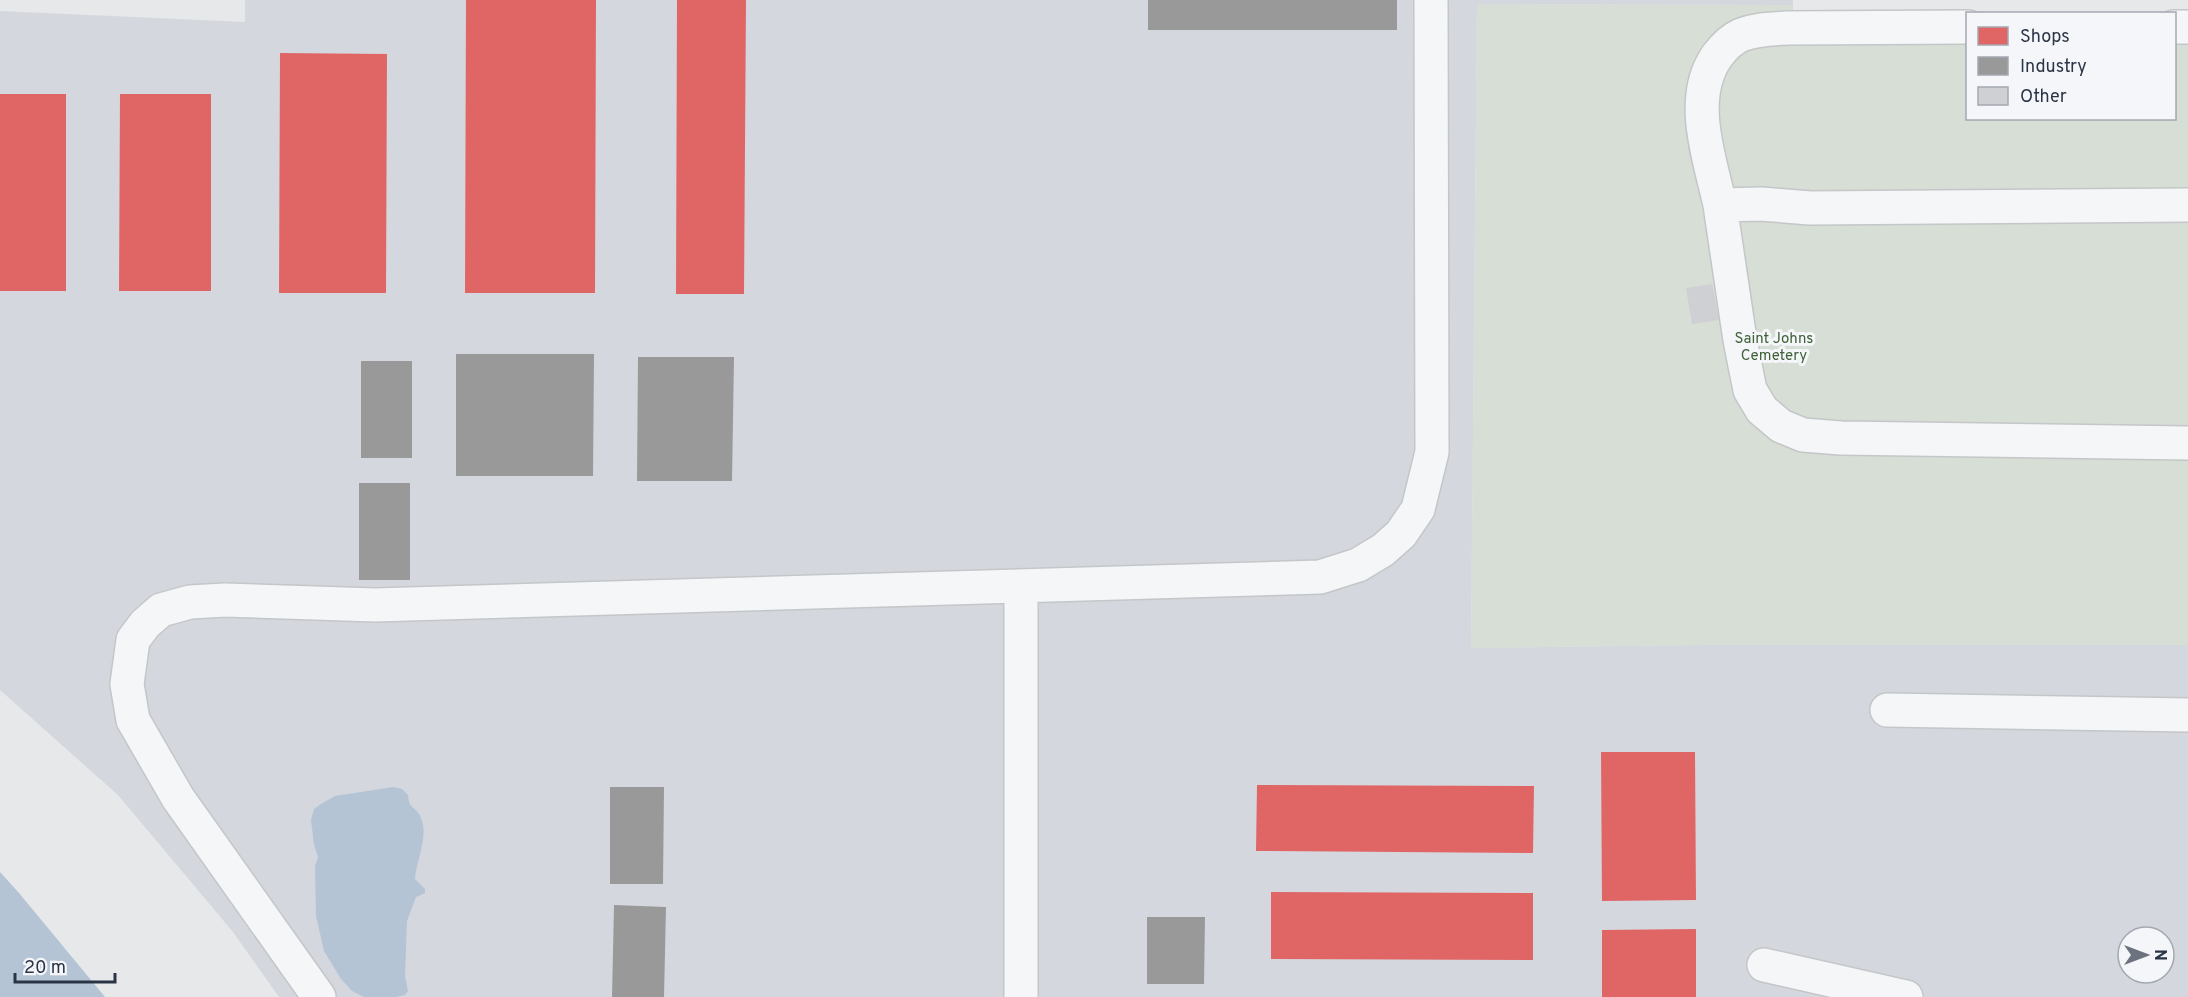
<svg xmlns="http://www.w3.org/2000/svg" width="2188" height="997" viewBox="0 0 2188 997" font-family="Overpass,sans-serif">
<rect width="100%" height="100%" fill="#e6e8ea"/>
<path fill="#d4d7dd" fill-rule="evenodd" d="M245 0H1793V5L1477 4 1471 648 1700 645H2188V997H279L233 932 118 795 0 690V11L245 22ZM2128 937H2164V973H2128Z"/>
<path fill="#d6ded6" d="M1477 4 1793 5V12L2012 13 1968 14V118H2174L2175 15H2188V645H1700L1471 648Z"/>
<path fill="#b4c4d5" d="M393 787 402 789 408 795C409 811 416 805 421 818 429 836 416 861 415 879L425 889V893L416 897 407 921 405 976 408 991 405 995 396 997H364L352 991 341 979 324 951 316 916 315 866 318 857 314 845 311 820 314 809 321 804 335 796Z
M0 872 19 893 105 997H0Z"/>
<path fill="#e06666" d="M466 0H596L595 293H465Z
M677 0H746L744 294H676Z
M280 53 387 54 386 293H279Z
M0 94H66V291H0Z
M120 94H211V291H119Z
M1601 752H1695L1696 900 1602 901Z
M1257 785 1534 786 1533 853 1256 851Z
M1271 892 1533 893V960L1271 959Z
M1696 929V997H1602V930Z"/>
<path fill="#999" d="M1148 0H1397V30H1148Z
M456 354H594L593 476H456Z
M638 357H734L732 481H637Z
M361 361H412V458H361Z
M359 483H410V580H359Z
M610 787H664L663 884H610Z
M614 905 666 907 664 997H612Z
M1147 917H1205L1204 984H1147Z"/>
<path fill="#ced0d3" d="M1712 284 1719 320 1692 324 1686 288Z"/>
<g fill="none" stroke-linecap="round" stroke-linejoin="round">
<g stroke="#c4c6c8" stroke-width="36">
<path id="minor" d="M1968 27 1787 28C1771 29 1756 29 1741 35 1732 39 1723 48 1717 56 1687 99 1710 159 1720 205L1761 204 1810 208 2188 205
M2174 27H2188
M1720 205 1740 340 1750 390 1762 410 1781 426 1803 435 1841 438 2188 443
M1887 710 2188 715
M1764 965 1906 997
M319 997 178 798 133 720 127 684 133 640 145 624 161 610 190 602 225 600 375 605 1320 577 1358 565 1383 550 1401 534 1418 509 1432 452 1431 0
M1021 997V587"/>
</g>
<use href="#minor" stroke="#f5f6f7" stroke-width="33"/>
</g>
<g text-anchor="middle" stroke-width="6" stroke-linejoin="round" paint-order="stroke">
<g font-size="15" fill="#3f6138" stroke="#f4f6f9">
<text x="1774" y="343">Saint Johns<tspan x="1774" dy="17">Cemetery</tspan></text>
</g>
</g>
<rect x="1966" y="12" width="210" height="108" fill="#f4f6f9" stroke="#a4a8b1" stroke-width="1.5"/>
<rect x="1978" y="27" width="30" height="18" fill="#e06666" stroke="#a4a8b1" stroke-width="1.5"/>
<text x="2020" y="42" font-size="18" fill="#2b3445">Shops</text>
<rect x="1978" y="57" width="30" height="18" fill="#999999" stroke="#a4a8b1" stroke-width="1.5"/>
<text x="2020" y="72" font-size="18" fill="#2b3445">Industry</text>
<rect x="1978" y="87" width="30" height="18" fill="#ced0d3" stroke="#a4a8b1" stroke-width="1.5"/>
<text x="2020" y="102" font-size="18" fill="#2b3445">Other</text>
<g transform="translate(2146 955) rotate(90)"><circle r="28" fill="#f4f6f9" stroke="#a4a8b1" stroke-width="1.5"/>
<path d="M0-4.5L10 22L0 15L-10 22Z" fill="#6c737f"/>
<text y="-9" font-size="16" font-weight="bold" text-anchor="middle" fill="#2b3445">N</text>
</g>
<path d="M15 973v9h100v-9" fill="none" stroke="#2b3445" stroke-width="3"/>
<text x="24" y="973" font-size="18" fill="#2b3445" stroke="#f4f6f9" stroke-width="4.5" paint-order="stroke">20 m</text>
</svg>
